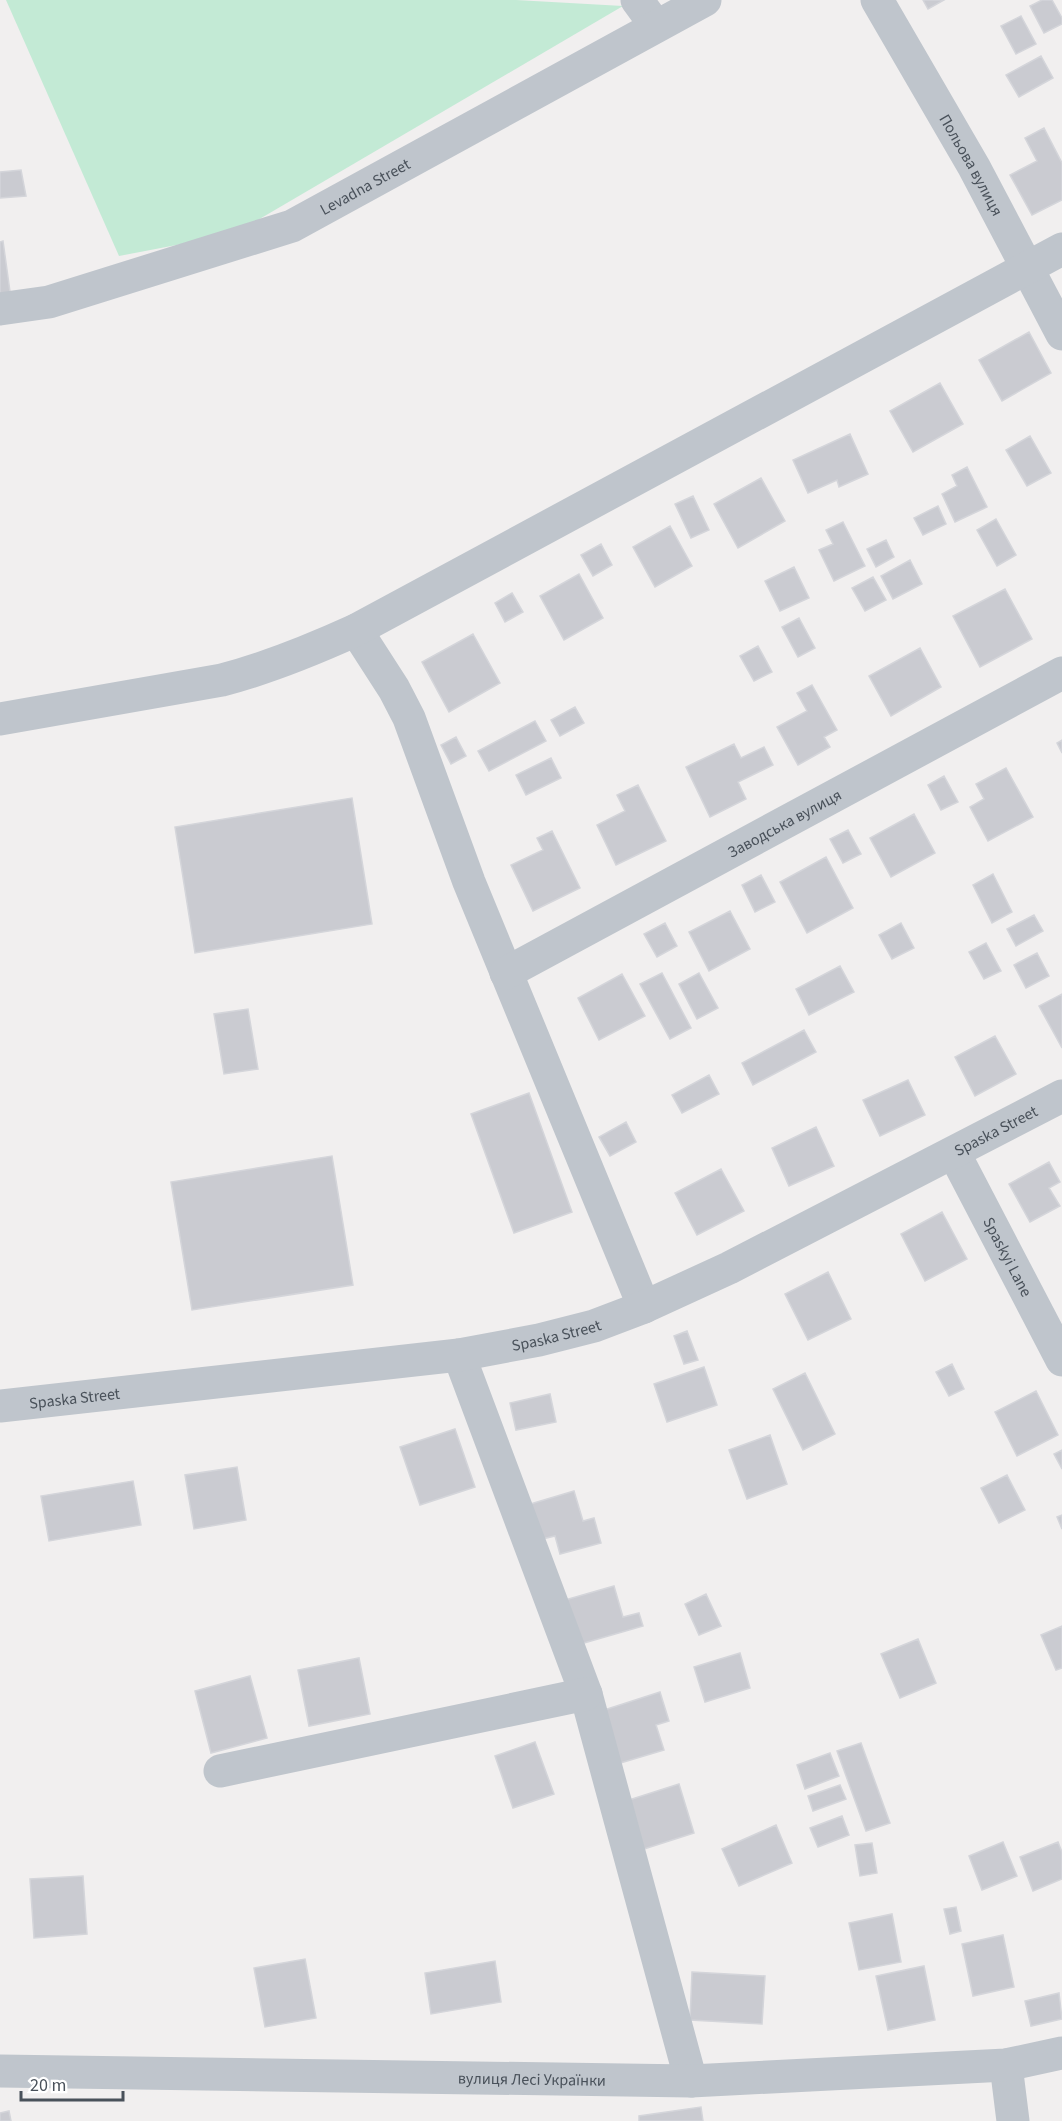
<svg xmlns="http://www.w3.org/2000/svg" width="1062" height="2121" viewBox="0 0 1062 2121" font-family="'Source Sans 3',sans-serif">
<rect width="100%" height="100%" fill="#f1efef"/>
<path fill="#c3ead5" d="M6 0H516L623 6 234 234 119 256Z"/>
<path fill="#cacbd1" stroke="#d4d5da" stroke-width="1.5" d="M923 0H944L928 9Z
M1042 0H1052L1062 18V24L1044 33 1030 6Z
M1021 16 1036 44 1016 54 1001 26Z
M1041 56 1053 78 1019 97 1006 75Z
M1044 128 1062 163V200L1032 215 1010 175 1037 161 1025 138Z
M21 170 26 196 0 198V172Z
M3 241 11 299 0 301V242Z
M1029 332 1051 373 1002 401 979 360Z
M940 383 963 424 913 452 890 411Z
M850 434 868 474 839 487 837 480 808 493 793 460Z
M1030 436 1051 473 1027 486 1006 450Z
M967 467 987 507 955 522 942 494 957 486 952 475Z
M761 478 785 521 738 548 714 504Z
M693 496 709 530 691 538 675 504Z
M938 506 946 524 923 535 914 518Z
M996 519 1016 555 997 566 977 530Z
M843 522 865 566 834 581 819 550 833 544 826 530Z
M670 526 692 566 655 587 633 547Z
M886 540 894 557 876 567 867 549Z
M601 544 612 565 593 576 581 555Z
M910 560 922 584 893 599 881 576Z
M794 567 809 598 780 611 765 581Z
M579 574 603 618 564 640 540 596Z
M873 577 886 600 865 611 852 588Z
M1005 589 1032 639 980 667 953 616Z
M512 593 523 612 505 622 495 603Z
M799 618 815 648 798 657 782 627Z
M473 634 500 683 449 712 422 662Z
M758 646 772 672 754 681 740 656Z
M920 648 941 687 891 716 869 676Z
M812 685 837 730 824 737 830 747 798 765 777 727 807 711 797 693Z
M575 707 584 723 560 736 551 720Z
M535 721 546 741 489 771 478 751Z
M456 737 466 756 451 764 441 745Z
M1062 740V753L1057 743Z
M734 744 741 758 764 747 773 765 738 782 746 799 710 817 686 767Z
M551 758 561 778 526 795 516 775Z
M1006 768 1033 817 988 841 970 807 984 799 976 784Z
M944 776 958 802 941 810 928 785Z
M638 785 666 841 616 865 597 825 625 811 617 795Z
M352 798 372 924 195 953 175 827Z
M914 814 935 853 891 877 870 838Z
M848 830 861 854 843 863 830 839Z
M552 831 580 888 533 911 511 865 543 850 537 838Z
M826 857 853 908 807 933 780 882Z
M993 874 1012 912 992 923 973 885Z
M761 875 775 902 755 912 742 885Z
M730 911 750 949 709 971 689 932Z
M1034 915 1043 931 1016 946 1007 929Z
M665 923 677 946 657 957 644 934Z
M901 923 914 948 892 959 879 935Z
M986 943 1001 971 984 979 969 952Z
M1037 953 1049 976 1026 988 1014 965Z
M840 966 854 992 809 1015 796 989Z
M662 973 691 1028 670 1039 640 984Z
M699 973 718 1008 697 1019 679 984Z
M622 974 645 1016 599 1040 578 998Z
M1062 994V1048L1039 1006Z
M248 1009 258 1069 224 1074 214 1014Z
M804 1030 816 1052 753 1085 742 1063Z
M995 1036 1016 1074 975 1096 955 1057Z
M709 1075 719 1094 682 1113 672 1095Z
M908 1080 925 1115 880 1136 863 1100Z
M529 1093 572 1212 514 1233 471 1114Z
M626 1122 636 1142 610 1156 599 1137Z
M816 1127 834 1166 789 1186 772 1148Z
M332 1156 353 1285 192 1310 171 1182Z
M1049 1162 1060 1182 1049 1188 1060 1206 1030 1222 1009 1184Z
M721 1169 744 1211 697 1235 675 1193Z
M942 1212 967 1259 925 1281 901 1234Z
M828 1272 851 1319 808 1340 785 1294Z
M687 1331 698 1360 684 1364 674 1336Z
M952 1364 964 1389 949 1396 936 1372Z
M704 1367 717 1405 667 1422 654 1384Z
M805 1373 835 1434 803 1450 773 1389Z
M1036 1391 1058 1435 1017 1456 995 1412Z
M550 1394 556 1422 516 1430 510 1403Z
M455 1429 475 1487 420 1505 400 1447Z
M770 1435 787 1484 747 1499 729 1450Z
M1062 1450V1469L1054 1454Z
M237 1467 246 1520 194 1529 185 1475Z
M1007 1475 1025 1510 999 1523 981 1488Z
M133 1481 141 1525 49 1541 41 1496Z
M574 1491 583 1521 594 1518 601 1543 560 1554 555 1536 538 1540 527 1505Z
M1062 1515V1529L1057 1517Z
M614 1586 623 1617 639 1613 643 1626 577 1645 565 1600Z
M706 1594 721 1626 699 1635 685 1604Z
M1062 1626V1668L1056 1670 1041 1635Z
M918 1639 936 1683 900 1698 881 1654Z
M740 1653 750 1688 705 1702 694 1667Z
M359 1658 370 1714 309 1726 298 1670Z
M250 1676 267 1738 211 1753 195 1691Z
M660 1692 669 1721 656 1725 664 1750 617 1764 601 1711Z
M535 1742 554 1794 513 1808 495 1756Z
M861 1743 890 1823 866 1831 837 1751Z
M830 1753 839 1776 805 1789 797 1765Z
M679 1784 694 1833 644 1849 629 1800Z
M840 1785 846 1799 813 1811 808 1796Z
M842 1816 849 1835 818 1847 810 1828Z
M776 1825 792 1863 739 1886 722 1849Z
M1003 1842 1017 1876 982 1890 969 1856Z
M1058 1842 1062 1852V1879L1033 1891 1020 1857Z
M872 1843 877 1873 860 1876 855 1845Z
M83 1876 87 1934 34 1938 30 1879Z
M956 1907 961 1931 950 1934 944 1909Z
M892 1914 901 1962 859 1970 849 1923Z
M1003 1935 1014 1987 973 1996 962 1944Z
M305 1959 316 2018 265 2027 254 1968Z
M495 1961 501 2002 431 2014 425 1973Z
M924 1966 935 2020 888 2030 876 1976Z
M692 1972 765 1976 762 2024 690 2020Z
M1059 1993 1062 2019 1031 2026 1025 2001Z
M701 2107 703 2121H639V2116Z
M9 2111 11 2121H0V2113Z"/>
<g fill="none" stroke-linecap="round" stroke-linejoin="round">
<g stroke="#bfc5cc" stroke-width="33">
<path d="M637 0 656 26"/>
<path id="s1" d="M877 0 974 167 1062 334"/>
<path id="s2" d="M0 309 49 302 292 226 705 0"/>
<path d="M356 630 394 689 409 718 469 882 644 1307"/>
<path d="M0 719 222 680C268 668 312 650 356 630L1062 249"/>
<path id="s3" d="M506 973 1062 673"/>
<path id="s4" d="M954 1153 1062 1360"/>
<path d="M459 1355 586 1694 691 2081"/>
<path id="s5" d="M0 1406 459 1355 539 1340 594 1326 644 1307 729 1268 1062 1096"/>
<path d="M220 1771 586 1694"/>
<path d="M1006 2065 1013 2121"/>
<path id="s6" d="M0 2071 691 2081 1006 2065 1062 2053"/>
</g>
</g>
<g text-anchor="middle" stroke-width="4.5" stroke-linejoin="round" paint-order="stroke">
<g font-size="16" fill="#49515a" stroke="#fff">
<text dy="6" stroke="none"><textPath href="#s1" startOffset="190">Польова вулиця</textPath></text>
<text dy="6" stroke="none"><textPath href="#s2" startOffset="387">Levadna Street</textPath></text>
<text dy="6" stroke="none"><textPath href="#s3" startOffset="316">Заводська вулиця</textPath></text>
<text dy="6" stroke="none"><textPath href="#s5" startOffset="1047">Spaska Street</textPath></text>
<text dy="6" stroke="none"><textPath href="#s4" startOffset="117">Spaskyi Lane</textPath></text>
<text dy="6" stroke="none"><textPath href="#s5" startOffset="561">Spaska Street</textPath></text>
<text dy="6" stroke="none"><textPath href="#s5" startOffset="75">Spaska Street</textPath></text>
<text dy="6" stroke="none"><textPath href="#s6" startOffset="532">вулиця Лесі Українки</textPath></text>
</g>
</g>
<path d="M21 2091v9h102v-9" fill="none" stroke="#49515a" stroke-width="3"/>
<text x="30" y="2091" font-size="18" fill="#49515a" stroke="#ffffff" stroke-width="4.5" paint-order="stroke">20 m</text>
</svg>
